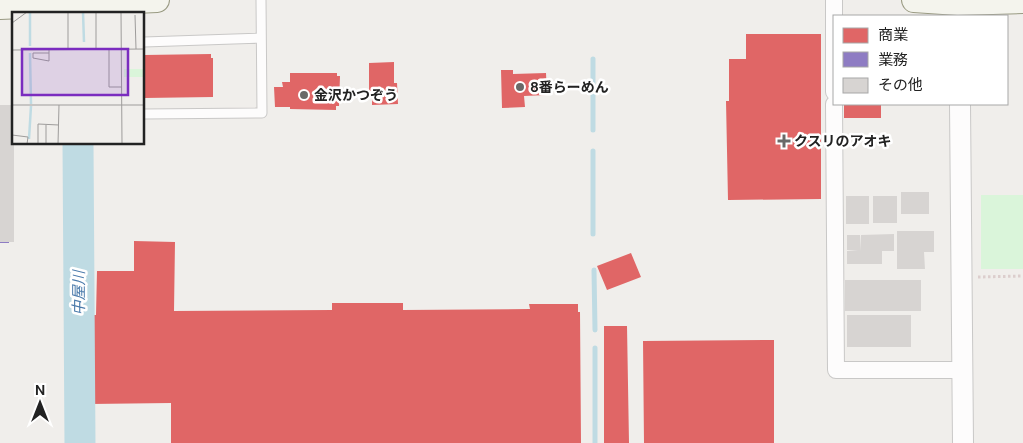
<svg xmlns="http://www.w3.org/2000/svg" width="1023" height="443" viewBox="0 0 1023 443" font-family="'DM Sans','Noto Sans JP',sans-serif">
<rect width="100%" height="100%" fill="#f0eeeb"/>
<path fill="#daf5da" d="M981 195H1023V269H981Z"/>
<path fill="#e06666" d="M746 34H821V199L728 200 726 101H729V59H746Z
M211 54V58H213V97L144 98V55Z
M394 62V83H397L398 104 372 105V91H369V63Z
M501 70H513V74L546 73 547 95 524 96 525 107 502 108Z
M290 73H337V76H340L339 106H336V110L290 109V107H275L274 87H283L282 82H290Z
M844 104H881V118H844Z
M134 241 175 242 174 311 332 310V303H403V310L530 309 529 304H578V312H580L581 443H171V403L90 404V315H96L97 271H134Z
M631 253 641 277 607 290 597 266Z
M604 326H627L629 443H604Z
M771 340H774V443H644L643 341Z"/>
<path fill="#8e7cc3" d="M0 105H8L9 243H0Z"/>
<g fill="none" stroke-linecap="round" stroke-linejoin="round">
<path stroke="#bfdbe3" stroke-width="5" d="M593 130V59
M593 151V234
M594 270 595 330
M595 348V443"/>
<path stroke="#bfdbe3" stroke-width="31" d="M78 144 80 443"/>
</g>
<path fill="#d7d4d2" d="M0 105H14V242H0Z
M901 192H929V214H901Z
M846 196H869V224H846Z
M873 196H897V223H873Z
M897 231H934V252H924L925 269H897Z
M894 234V251H882V264H847V251L858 250H847V235H860L861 251V235Z
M845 280H921V311H845Z
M847 315H911V347H847Z"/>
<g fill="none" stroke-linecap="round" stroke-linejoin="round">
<g stroke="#c9c8c7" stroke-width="11">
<path id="service" d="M144 42 261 38
M144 114 262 113 261 0"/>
</g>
<g stroke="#c9c8c7" stroke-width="18">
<path id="minor" d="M834 0V92
M834 104 836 370H964"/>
</g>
<g stroke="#c9c8c7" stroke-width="22">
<path id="tertiary" d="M960 104 963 443"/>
</g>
<g stroke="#999a82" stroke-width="26">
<path id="secondary" d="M914 0 958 3 1023 1
M0 7 157 0"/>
</g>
<path stroke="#dccecd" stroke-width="3" stroke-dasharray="2.5 2.5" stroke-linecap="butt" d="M978 277 1023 276"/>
<use href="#service" stroke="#fdfcfc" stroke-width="9"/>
<use href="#minor" stroke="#fdfcfc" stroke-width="16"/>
<use href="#tertiary" stroke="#fdfcfc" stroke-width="20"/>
<use href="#secondary" stroke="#f4f4ed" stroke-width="24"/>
</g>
<g fill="#6a6968" stroke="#fff" stroke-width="2">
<circle cx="520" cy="87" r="5"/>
<circle cx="304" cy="95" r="5"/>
<path d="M781.5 133.5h5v5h5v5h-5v5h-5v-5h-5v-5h5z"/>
</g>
<g text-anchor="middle" stroke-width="5" stroke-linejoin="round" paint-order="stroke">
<g font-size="14" font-weight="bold" fill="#222" stroke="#fff" text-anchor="start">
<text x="530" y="92">8番らーめん</text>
<text x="314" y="100">金沢かつぞう</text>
<text x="794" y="146">クスリのアオキ</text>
</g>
<g font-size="15" font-style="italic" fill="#4a7aab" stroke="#fff">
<text transform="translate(79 293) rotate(-90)" y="5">中屋川</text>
</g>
</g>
<g transform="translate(12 12)">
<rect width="132" height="132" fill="#f0eeeb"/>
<path d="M112 57H132V65H112Z" fill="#daf5da"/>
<path fill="none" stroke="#bfdbe3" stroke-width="2.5" d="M71 0 72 30M18 1V34M18 41 19 92M17 127 19 94"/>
<path fill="none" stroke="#9e9c9b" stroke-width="1" d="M84 0V36M109 0 110 132M123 3 124 37M0 11 15 0M56 36V0M37 37V49L21 46V41H37M97 37V75H110M0 38 133 37M0 93H133M34 113V132M0 123 16 125 15 132M26 132V112L47 113M46 132 47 93"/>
<path fill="#7b2cbf" fill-opacity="0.15" stroke="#7b2cbf" stroke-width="2.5" d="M10 37H116V83H10Z"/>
<rect width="132" height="132" fill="none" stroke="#222" stroke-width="2.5"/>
</g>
<rect x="833" y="15" width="175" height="90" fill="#ffffff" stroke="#a7a7a7"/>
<rect x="843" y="28" width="25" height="15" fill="#e06666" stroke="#a7a7a7"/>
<text x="878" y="40" font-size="15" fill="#222222">商業</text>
<rect x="843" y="52" width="25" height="15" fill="#8e7cc3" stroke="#a7a7a7"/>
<text x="878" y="65" font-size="15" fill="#222222">業務</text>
<rect x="843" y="78" width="25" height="15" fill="#d7d4d2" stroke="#a7a7a7"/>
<text x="878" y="90" font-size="15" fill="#222222">その他</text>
<g transform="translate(40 403)" stroke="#ffffff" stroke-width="4" paint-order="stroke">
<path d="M0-4L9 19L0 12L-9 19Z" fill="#222222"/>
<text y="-8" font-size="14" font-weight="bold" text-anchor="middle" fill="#222222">N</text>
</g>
</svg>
